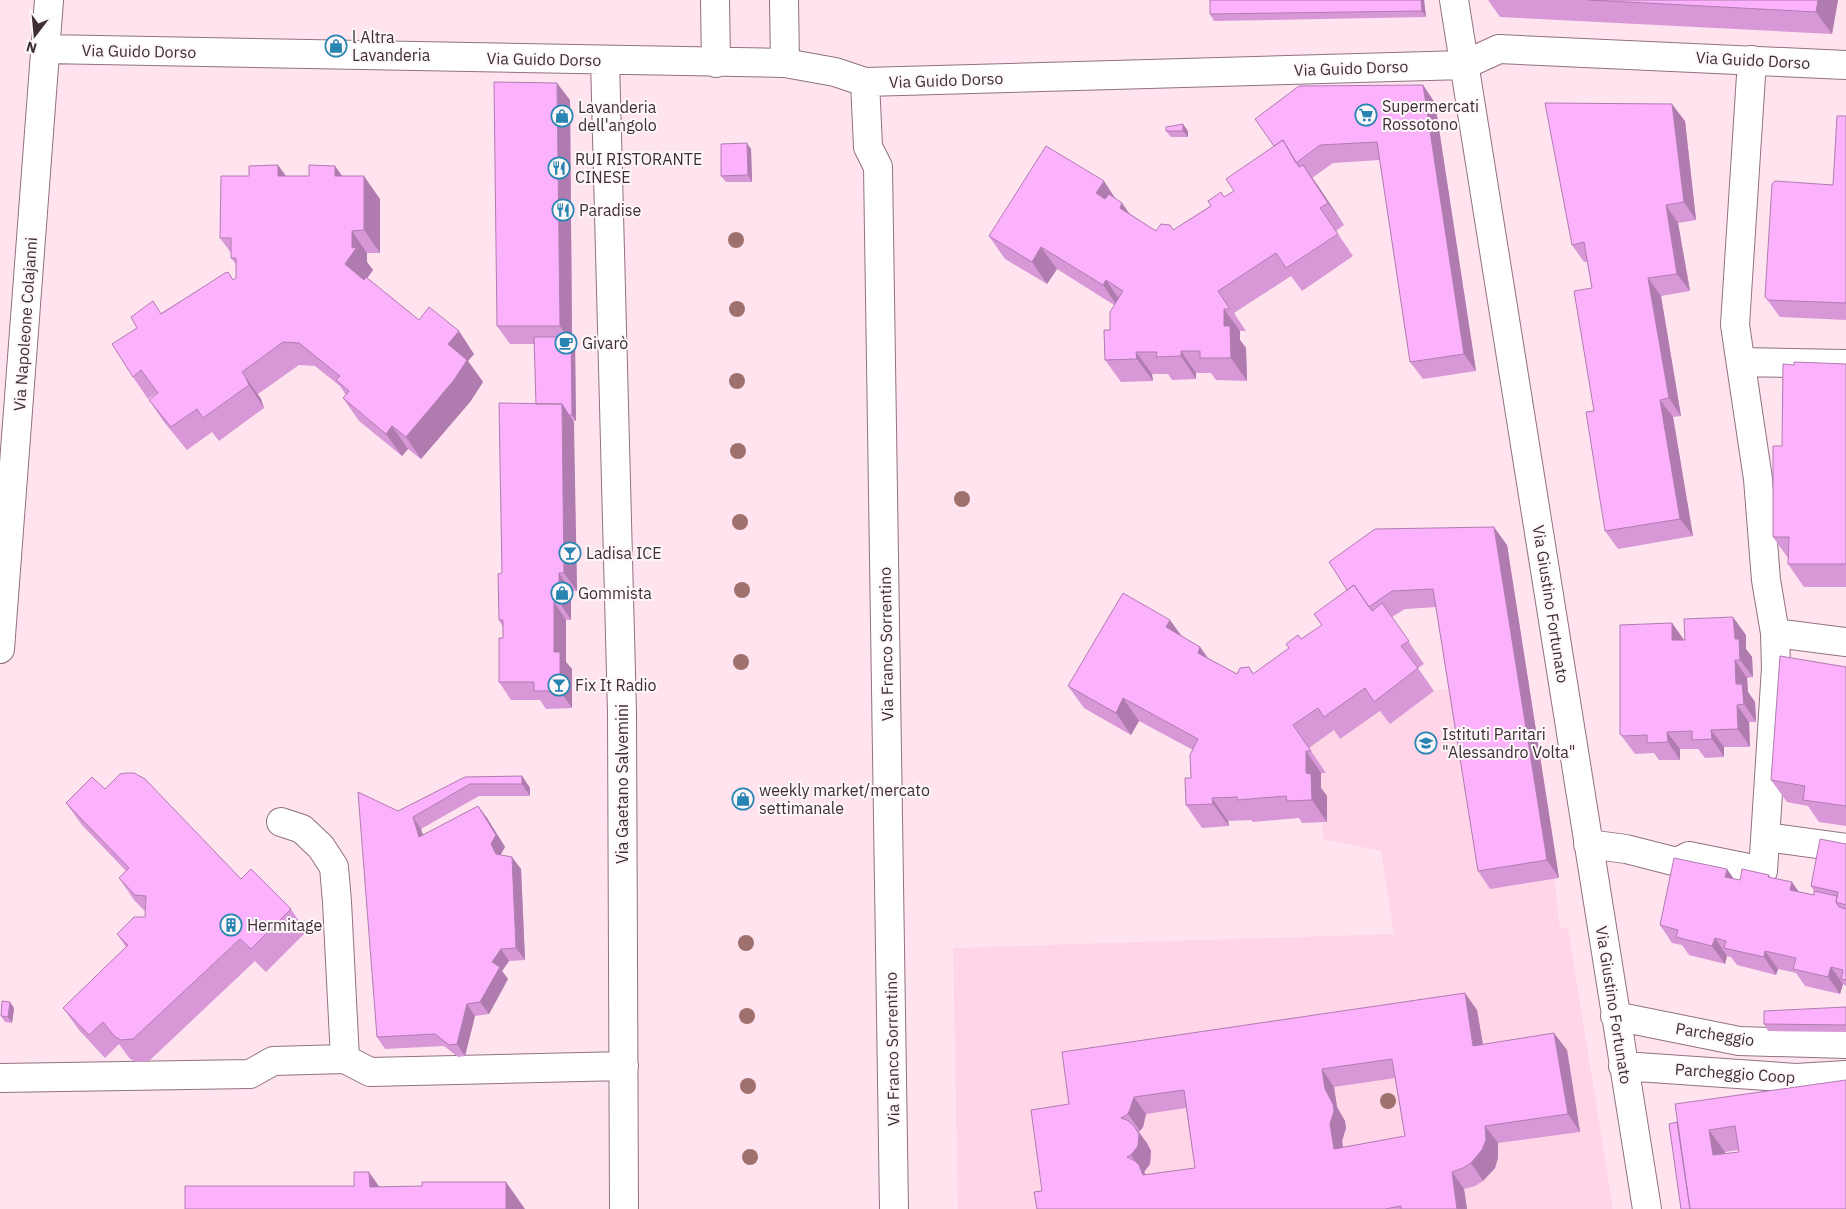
<svg xmlns="http://www.w3.org/2000/svg" width="1846" height="1209" viewBox="0 0 1846 1209" font-family="'IBM Plex Sans',sans-serif">
<rect width="100%" height="100%" fill="#ffe3ef"/>
<path fill="#ffd5e7" d="M1507 545 1559 878 1554 879 1560 928H1568L1613 1209H958L953 948 1394 934 1381 851 1323 839 1322 823 1327 822V796H1321V773H1326L1309 748 1334 730 1340 739 1381 711 1390 724 1434 691 1458 687 1445 606 1405 609 1382 624 1387 546Z"/>
<g fill="none" stroke-linecap="round" stroke-linejoin="round">
<g stroke="#907280" stroke-width="30">
<path id="minor" d="M715 0 716 63
M784 0 785 63
M1454 0C1521 403 1579 807 1647 1209
M46 49 785 63 835 72 865 82 1464 65 1499 49 1846 65
M605 60 622 712 624 1209
M865 82 868 147 878 167 894 1209
M1741 362 1846 364
M1775 633 1846 642
M0 649 49 0
M1766 837 1846 848
M1588 844 1626 849 1677 862 1689 856 1763 871 1776 668 1775 633 1766 580 1758 479 1735 325 1752 60
M1615 1016 1739 1041 1846 1044
M345 1059 370 1072 624 1066
M1623 1066 1796 1078 1846 1075
M0 1078 250 1074 273 1061 345 1059 337 902 334 867 321 847 302 829 281 822"/>
</g>
<use href="#minor" stroke="#fff" stroke-width="28"/>
</g>
<g fill="#9f716e">
<circle cx="736" cy="240" r="8"/>
<circle cx="737" cy="309" r="8"/>
<circle cx="737" cy="381" r="8"/>
<circle cx="738" cy="451" r="8"/>
<circle cx="962" cy="499" r="8"/>
<circle cx="740" cy="522" r="8"/>
<circle cx="742" cy="590" r="8"/>
<circle cx="741" cy="662" r="8"/>
<circle cx="746" cy="943" r="8"/>
<circle cx="747" cy="1016" r="8"/>
<circle cx="748" cy="1086" r="8"/>
<circle cx="1388" cy="1101" r="8"/>
<circle cx="750" cy="1157" r="8"/>
</g>
<path fill="#d898d8" fill-rule="evenodd" d="M1210 0H1424L1426 17 1214 21 1210 14Z
M1488 0H1838L1832 34 1500 17Z
M1423 85 1435 103 1476 371 1423 379 1410 362 1380 160 1333 163 1312 178 1344 225 1336 231 1353 256 1302 291 1291 276 1234 313 1246 331H1240V340L1246 348 1247 381 1216 380 1211 373H1196V379L1172 380 1168 374H1152L1153 381 1121 382 1105 360 1114 305 1057 269 1047 284 1005 259 989 236 1116 199 1130 214 1156 231 1170 225 1173 230 1224 197Z
M570 100 572 339 575 343 576 421H573L577 591H571V620H566V662L572 669V708L546 709 540 700H511L499 682 503 638V627L499 620 502 573 536 404 535 344H510L497 326Z
M1846 116V320L1780 317 1765 297 1833 185Z
M1685 121 1696 220 1678 223 1690 291 1661 296 1681 416 1673 417 1693 536 1618 549 1605 531 1594 411 1592 288 1587 262H1584L1572 245Z
M1166 131H1188V137H1171Z
M751 149 752 182H726L721 176Z
M286 176H342L380 199V253H367V262L373 270 367 278 419 320 474 354 468 361 483 382 470 402 421 459 408 449 402 456 359 421 343 398 346 395 340 386 315 366 299 365 258 394 261 399 264 408 219 441 212 432 187 450 164 422 149 400 158 393H157L148 399 133 377 161 313 228 272 233 280 236 278V264L231 258V253L220 238Z
M1846 364V587H1804L1788 564V558L1773 537 1782 446 1794 365Z
M1507 545 1559 878 1490 889 1478 871 1436 607 1405 609 1392 617 1424 664 1418 668 1434 691 1390 724 1380 711 1340 739 1334 730 1309 748 1326 773H1321V788L1327 796V822L1302 823 1299 818 1253 822 1251 820 1228 821 1229 826 1202 828 1186 805 1191 778 1193 750 1139 721 1131 735 1084 708 1068 686 1182 636 1200 647 1208 658 1237 674 1249 667 1254 674 1322 625 1314 614Z
M1672 623 1684 640 1746 635V649L1752 657 1753 677 1747 678 1748 692 1755 702 1756 722H1749L1750 747H1724V757L1705 758 1698 749H1680V760H1659L1654 753 1635 754 1620 734Z
M1846 667V826L1819 822 1808 806 1787 802 1771 780Z
M522 776 530 788V796H479L421 829 423 835 478 806 487 818 505 847 500 855 521 869 525 960 509 961 502 971 508 979 489 1014 475 1016 465 1056 458 1057 444 1046 385 1049 377 1037 398 811 465 777Z
M105 789 241 879 291 909 306 932 266 972 255 961 149 1061 136 1062 130 1059 119 1044 105 1058 79 1030 63 1008 126 947 117 934 145 917 146 912 134 900 119 878 126 871 82 825 66 803Z
M1846 844V986L1843 984 1840 994 1805 986 1796 973 1778 969 1776 975 1737 965 1731 957 1727 956 1725 964 1689 955 1682 945 1672 943 1660 925 1734 879 1740 880 1769 875 1771 878 1799 892 1814 895V891L1811 886Z
M1846 1007V1032L1768 1031 1764 1024Z
M14 1008 12 1023 5 1022 1 1016Z
M1477 1010 1483 1044 1567 1050 1580 1132 1498 1143V1158L1495 1168 1483 1181 1475 1186 1464 1189 1467 1209H1037L1069 1104ZM1395 1078 1405 1136 1343 1147 1342 1141 1346 1128 1345 1121 1337 1107 1334 1087ZM1186 1108 1195 1168 1146 1175 1144 1172 1150 1164 1151 1151 1139 1132 1143 1127 1146 1114Z
M1846 1080 1681 1209 1669 1124ZM1739 1150V1152L1725 1154V1152Z"/>
<path fill="#b07cb0" d="M1421 0H1424L1426 17 1422 11Z
M1818 0H1838L1832 34 1816 12Z
M557 83 570 100 572 339 575 343 576 421 572 415 571 342 560 326Z
M1423 85 1435 103 1476 371 1464 354Z
M1672 104 1685 121 1696 220 1684 202Z
M1183 124 1188 131V137L1183 131Z
M747 143 751 149 752 182 748 175Z
M278 165 294 187 278 176Z
M1303 165 1319 187 1344 225 1328 203Z
M335 166 351 188 335 176Z
M364 176 380 199V253L364 230Z
M1104 181 1119 204 1112 215 1096 193Z
M1122 203 1138 226 1120 208Z
M1666 205 1678 223 1690 291 1677 274Z
M352 231 367 253V262L373 270 361 287 345 264 352 248Z
M1041 247 1057 269 1047 284 1032 262Z
M1648 278 1661 296 1681 416 1669 398Z
M1106 280 1122 303 1118 307 1103 285Z
M1224 309 1240 331V340L1246 348 1247 381 1231 358 1224 326Z
M459 331 474 354 468 361 483 382 470 402 421 459 406 437 448 344Z
M1181 351 1196 373V379L1181 356Z
M1136 352 1152 374 1153 381 1137 359Z
M245 376 261 399 264 408 249 385Z
M1660 400 1673 417 1693 536 1680 519Z
M562 404 574 422 577 591 564 573Z
M392 426 408 449 402 456 386 434Z
M1494 527 1507 545 1559 878 1547 860Z
M559 573 571 591V620L559 602Z
M554 602 566 620V662L572 669V708L560 691 554 652Z
M1733 617 1746 635V649L1752 657 1753 677 1740 660 1735 639Z
M1170 620 1186 642 1166 627Z
M1672 623 1684 640H1672Z
M1200 647 1216 670 1198 653Z
M1735 660 1747 678 1748 692 1755 702 1756 722 1744 704 1736 684Z
M1123 698 1139 721 1131 735 1116 713Z
M1737 705 1749 722 1750 747 1738 729Z
M1711 730 1724 747V757L1712 739Z
M1667 732 1680 749V760L1668 742Z
M1306 751 1321 773V788L1327 796V822L1312 800 1306 773Z
M522 776 530 788V796L522 784Z
M1212 798 1228 821 1229 826 1213 804Z
M478 806 487 818 505 847 500 856 496 854 491 844Z
M413 817 421 829 427 849 419 837Z
M512 857 521 869 525 960 516 948Z
M1727 869 1739 886 1725 877Z
M1792 882 1804 899 1790 890Z
M1715 938 1727 956 1725 964 1712 946Z
M501 949 509 961 502 971 508 979 489 1014 480 1002 492 962Z
M1765 951 1778 969 1776 975 1764 957Z
M1831 967 1843 984 1840 994 1828 977Z
M1465 993 1477 1010 1486 1063 1473 1046Z
M10 1002 14 1008 12 1023 8 1017Z
M467 1004 475 1016 465 1056 457 1044Z
M1554 1033 1567 1050 1580 1132 1568 1114Z
M1322 1069 1334 1087 1337 1107 1345 1121 1346 1128 1342 1141 1346 1166 1334 1149Z
M1134 1097 1146 1114 1143 1127 1140 1131 1128 1114Z
M1134 1126 1147 1143 1151 1151 1150 1164 1144 1172 1152 1183 1143 1175 1141 1170 1131 1155Z
M1485 1126 1498 1143V1158L1495 1168 1483 1181 1471 1163Z
M1709 1130 1725 1152 1728 1178 1713 1155Z
M369 1172 390 1202 370 1187Z
M1452 1172 1464 1189 1467 1209H1457Z
M506 1182 525 1209H506Z"/>
<path fill="#fbb1fb" stroke="#b07cb0" fill-rule="evenodd" d="M1210 0H1421L1422 11 1210 14Z
M1589 0H1818L1816 12Z
M494 82 557 83 560 326H497Z
M1423 85 1464 354 1410 362 1377 142 1320 145 1296 163 1283 140 1274 146 1255 119 1299 86Z
M1545 103 1672 104 1684 202 1666 205 1677 274 1648 278 1669 398 1660 400 1680 519 1605 531 1586 412 1594 411 1574 291 1592 288 1584 242 1572 245Z
M1837 116H1846V303L1768 300 1765 297 1772 184 1775 181 1833 185Z
M1183 124V131H1166V127Z
M1283 140 1299 167 1303 165 1328 203 1320 208 1338 234 1286 268 1276 253 1218 291 1230 309H1224V326H1230L1231 358H1200V351H1181V356L1156 357 1157 352H1136L1137 359 1105 360 1104 330H1110V312L1123 291 1106 280 1103 285 1041 247 1032 262 989 236 1046 146 1104 181 1096 193 1105 199 1109 194 1122 203 1120 208 1156 231 1161 224 1170 225 1173 230 1211 206 1208 201 1221 192 1224 197 1234 191 1226 179Z
M747 143 748 175 721 176V144Z
M278 165V176H309V165L335 166V176H364V230L352 231V248L357 247 345 264 364 280 366 277 419 320 429 307 459 331 448 344 467 360 454 380 406 437 392 426 386 434 343 398 349 391 336 380 340 376 299 343 283 342 242 372 245 376 249 385 203 418 197 409 171 427 149 400 158 393 141 370 133 377 112 344 137 328 131 317 153 301 161 314 225 273 228 272 233 280 236 278V258H231V238H220L221 176H249V166Z
M534 337H571L572 415H569L562 404H536Z
M1794 362 1846 364V564H1788L1789 537H1773V446H1782L1783 364 1794 365Z
M499 403 562 404 564 573H559V602H554V652H560V691H534V682H499V638H503V620H499L498 574 502 573Z
M1494 527 1547 860 1478 871 1433 589 1392 591 1369 607 1354 585 1347 590 1329 562 1375 529Z
M1354 585 1372 611 1382 603 1409 641 1401 646 1418 668 1374 702 1365 688 1324 717 1318 708 1293 725 1311 751H1306V773L1311 774 1312 800 1287 801 1286 796 1237 800V797L1212 798 1213 804 1186 805 1185 778H1191L1190 755 1198 739 1123 698 1116 713 1068 686 1123 593 1170 620 1166 627 1200 647 1198 653 1237 674 1240 668 1249 667 1253 674 1289 648 1286 644 1298 635 1301 639 1322 625 1314 614Z
M1733 617 1735 639H1739L1740 660H1735L1736 684H1742L1744 704 1737 705 1738 729 1711 730 1712 739 1692 740V731L1667 732 1668 742 1647 743V735L1623 736 1620 734V625L1672 623V640H1685L1684 619Z
M1780 656 1846 667V806L1803 800 1805 786 1771 780Z
M126 773H134L145 779 241 879 251 869 291 909 251 949 240 939 133 1039 121 1040 115 1037 103 1022 89 1035 63 1008 128 945 117 934 134 917H145L146 896 135 895 119 878 129 868 66 803 92 777 105 789 120 774Z
M522 776V784H470L413 817 419 837 478 806 496 835 491 844 496 854 512 857 516 948 501 949 492 962 500 967 480 1002 467 1004 457 1044 449 1045 435 1034 377 1037 358 792 398 811 465 777Z
M1820 839 1846 844V905L1836 902 1838 892 1811 886Z
M1674 858 1727 869 1725 877 1740 880 1742 869 1769 875 1768 877 1792 882 1790 890 1814 895V891L1837 896 1836 902 1839 907 1846 909V980L1841 979 1843 970 1831 967 1828 977 1793 969 1796 958 1765 951 1764 957 1724 948 1726 941 1715 938 1712 946 1676 937 1678 930 1660 925Z
M1465 993 1473 1046 1554 1033 1568 1114 1485 1126 1486 1140 1482 1150 1471 1163 1463 1168 1452 1172 1457 1209H1401V1206L1385 1209H1037L1034 1192 1042 1191 1031 1110 1069 1104 1062 1052ZM1392 1059 1405 1136 1334 1149 1330 1124 1334 1111 1333 1104 1325 1089 1322 1069ZM1184 1090 1195 1168 1143 1175 1139 1165 1135 1161 1127 1157 1131 1155 1138 1146 1139 1134 1134 1126 1127 1120 1121 1118 1128 1114 1130 1109 1134 1097Z
M2 1001 10 1002 8 1017 1 1016Z
M1846 1007V1025L1764 1024V1011Z
M1846 1080V1209H1690L1675 1104ZM1735 1126 1739 1152 1713 1155 1709 1130Z
M1677 1122 1690 1209H1681L1669 1124Z
M354 1172H369L370 1187 422 1186V1182H506V1209H185V1186H354Z"/>
<defs>
<g id="shop-ring" transform="scale(1.125)"><circle r="9.5" fill="#fef7fa" stroke="#2884b1" stroke-width="1.5"/><path d="M-5-2.5h2.3a2.7 3.5 0 0 1 5.4 0H5L5.5 6h-11ZM-1.5-2.5h3a1.5 2.3 0 0 0-3 0Z" fill="#2884b1"/></g>
<g id="supermarket-ring" transform="scale(1.125)"><circle r="9.5" fill="#fef7fa" stroke="#2884b1" stroke-width="1.5"/><path d="M-6-5.5h2.5l.6 2H6L4.5 2H-2.5L-4.4-4H-6ZM-1.5 3.2a1.3 1.3 0 1 0 .1 0ZM3 3.2a1.3 1.3 0 1 0 .1 0Z" fill="#2884b1"/></g>
<g id="restaurant-ring" transform="scale(1.125)"><circle r="9.5" fill="#fef7fa" stroke="#2884b1" stroke-width="1.5"/><path d="M-5-6h1v4h1v-4h1v4h1v-4h1v5L-1.5 .5V6h-2V.5L-5-1ZM5-6V6H3V1.5H1.5Q1.5-4 5-6Z" fill="#2884b1"/></g>
<g id="cafe-ring" transform="scale(1.125)"><circle r="9.5" fill="#fef7fa" stroke="#2884b1" stroke-width="1.5"/><path d="M-5.5-4.5H6V0H3Q3 3.5 0 3.5H-2.5Q-5.5 3.5-5.5 0ZM3-3.2v2h1.7v-2ZM-6 4.5H4V6H-6Z" fill="#2884b1"/></g>
<g id="bar-ring" transform="scale(1.125)"><circle r="9.5" fill="#fef7fa" stroke="#2884b1" stroke-width="1.5"/><path d="M-6-5H6L.8 .8V4.5H3.5V6h-7V4.5H-.8V.8Z" fill="#2884b1"/></g>
<g id="school-ring" transform="scale(1.125)"><circle r="9.5" fill="#fef7fa" stroke="#2884b1" stroke-width="1.5"/><path d="M0-5L7-2L0 1L-7-2ZM-4 1L0 2.5L4 1V4Q0 6-4 4Z" fill="#2884b1"/></g>
<g id="building-ring" transform="scale(1.125)"><circle r="9.5" fill="#fef7fa" stroke="#2884b1" stroke-width="1.5"/><path d="M-4-6H4V6H1V3H-1V6H-4ZM-2.5-4.3h1.7v1.8h-1.7ZM.8-4.3h1.7v1.8H.8ZM-2.5-1h1.7V.8h-1.7ZM.8-1h1.7V.8H.8Z" fill="#2884b1"/></g>
</defs>
<g fill-rule="evenodd">
<use href="#shop-ring" x="336" y="46"/>
<use href="#supermarket-ring" x="1366" y="115"/>
<use href="#shop-ring" x="562" y="116"/>
<use href="#restaurant-ring" x="559" y="168"/>
<use href="#restaurant-ring" x="563" y="210"/>
<use href="#cafe-ring" x="566" y="343"/>
<use href="#bar-ring" x="570" y="553"/>
<use href="#shop-ring" x="562" y="593"/>
<use href="#bar-ring" x="559" y="685"/>
<use href="#school-ring" x="1426" y="743"/>
<use href="#shop-ring" x="743" y="799"/>
<use href="#building-ring" x="231" y="925"/>
</g>
<g text-anchor="middle" stroke-width="4" stroke-linejoin="round" paint-order="stroke">
<g font-size="16" fill="#3c2f35" stroke="#fef7fa" text-anchor="start">
<text x="352" y="43">l Altra<tspan x="352" dy="18">Lavanderia</tspan></text>
<text x="1382" y="112">Supermercati<tspan x="1382" dy="18">Rossotono</tspan></text>
<text x="578" y="113">Lavanderia<tspan x="578" dy="18">dell'angolo</tspan></text>
<text x="575" y="165">RUI RISTORANTE<tspan x="575" dy="18">CINESE</tspan></text>
<text x="579" y="216">Paradise</text>
<text x="582" y="349">Givarò</text>
<text x="586" y="559">Ladisa ICE</text>
<text x="578" y="599">Gommista</text>
<text x="575" y="691">Fix It Radio</text>
<text x="1442" y="740">Istituti Paritari<tspan x="1442" dy="18">"Alessandro Volta"</tspan></text>
<text x="759" y="796">weekly market/mercato<tspan x="759" dy="18">settimanale</tspan></text>
<text x="247" y="931">Hermitage</text>
</g>
<g font-size="16" fill="#3c2f35" stroke="#fef7fa">
<text transform="translate(139 51) rotate(1)" y="6">Via Guido Dorso</text>
<text transform="translate(544 59) rotate(1)" y="6">Via Guido Dorso</text>
<text transform="translate(1753 60) rotate(3)" y="6">Via Guido Dorso</text>
<text transform="translate(1351 68) rotate(-2)" y="6">Via Guido Dorso</text>
<text transform="translate(946 80) rotate(-2)" y="6">Via Guido Dorso</text>
<text transform="translate(25 324) rotate(-86)" y="6">Via Napoleone Colajanni</text>
<text transform="translate(1551 604) rotate(81)" y="6">Via Giustino Fortunato</text>
<text transform="translate(886 644) rotate(-91)" y="6">Via Franco Sorrentino</text>
<text transform="translate(622 784) rotate(-90)" y="6">Via Gaetano Salvemini</text>
<text transform="translate(1614 1005) rotate(81)" y="6">Via Giustino Fortunato</text>
<text transform="translate(1715 1034) rotate(9)" y="6">Parcheggio</text>
<text transform="translate(892 1049) rotate(-91)" y="6">Via Franco Sorrentino</text>
<text transform="translate(1735 1073) rotate(4)" y="6">Parcheggio Coop</text>
</g>
</g>
<g transform="translate(35 35) rotate(196)" stroke="#fef7fa" stroke-width="4" paint-order="stroke">
<path d="M0-4L9 19L0 12L-9 19Z" fill="#3c2f35"/>
<text y="-8" font-size="14" font-weight="bold" text-anchor="middle" fill="#3c2f35">N</text>
</g>
</svg>
